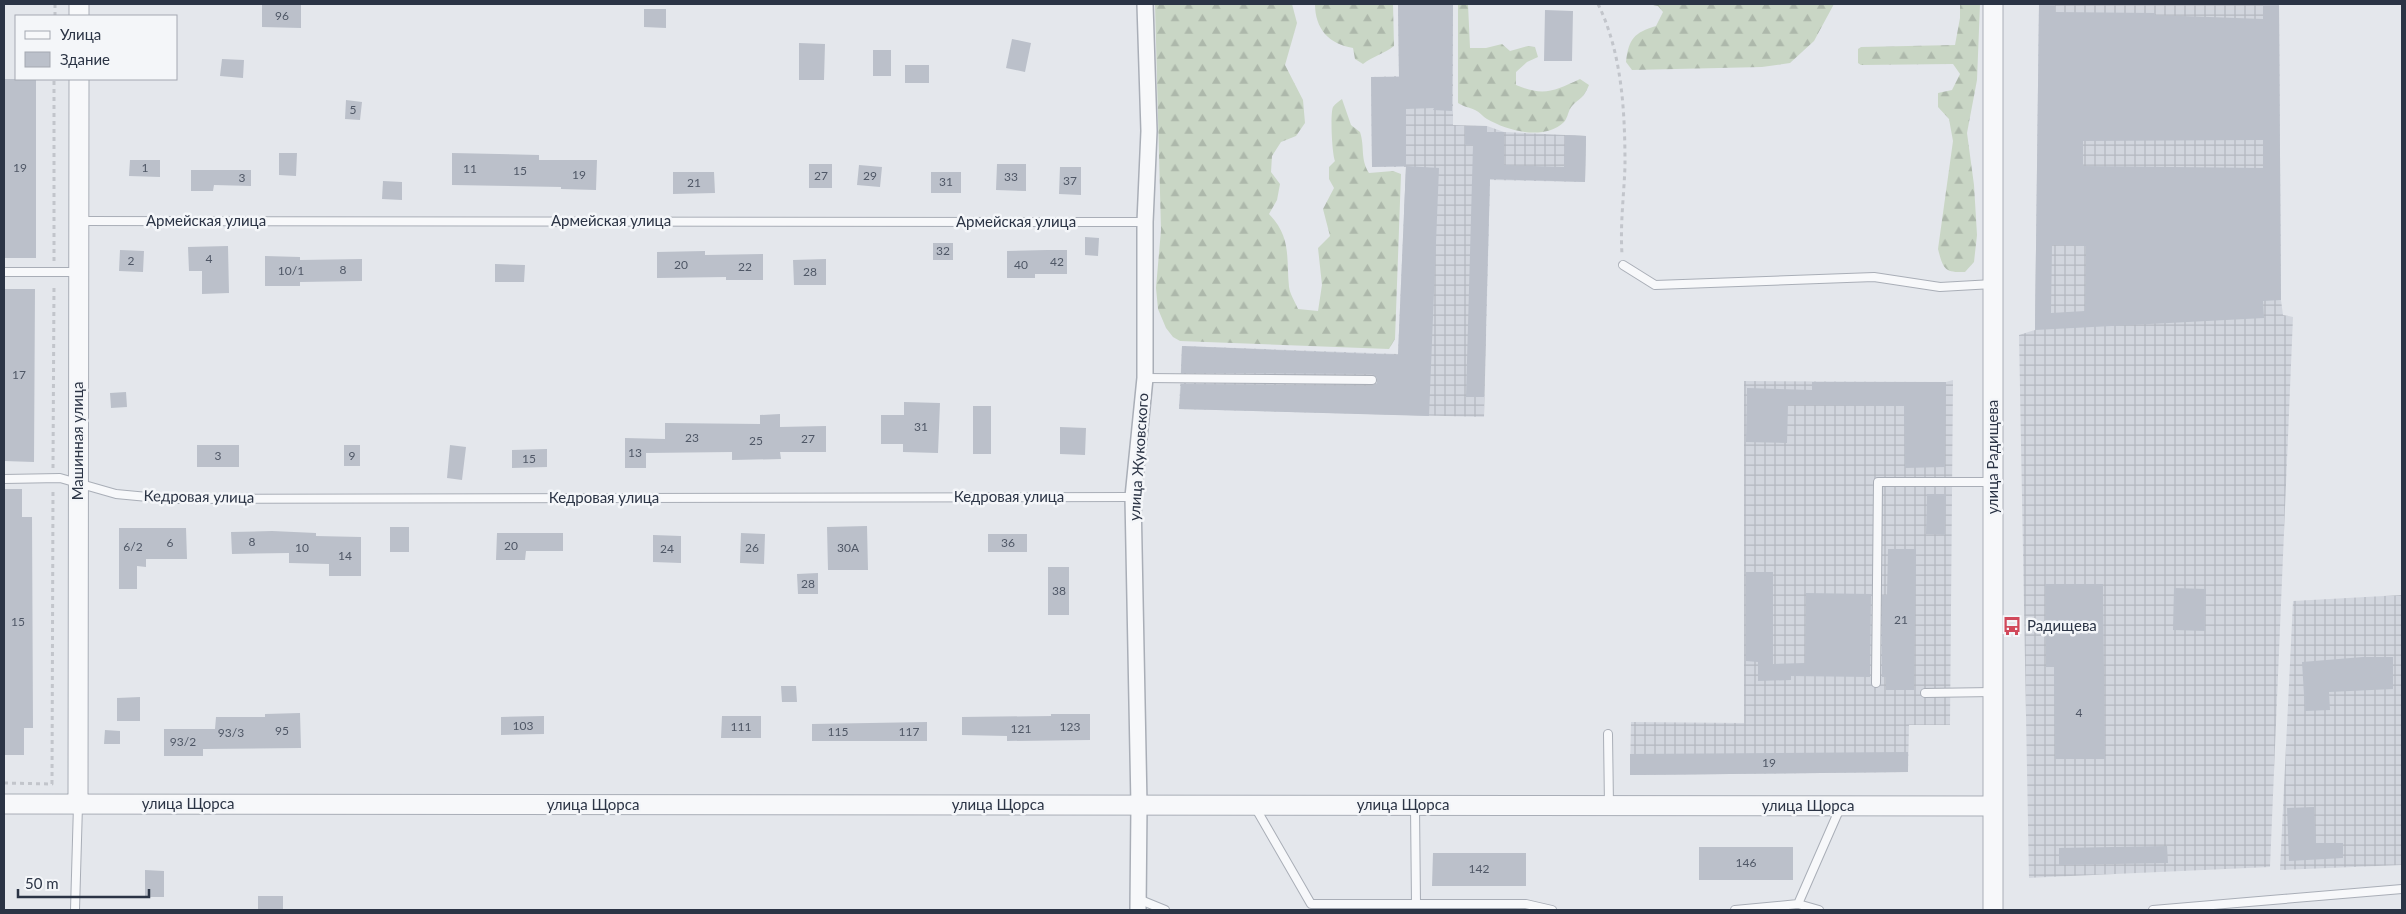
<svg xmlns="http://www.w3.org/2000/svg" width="2406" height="914" viewBox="0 0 2406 914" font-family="Lato,sans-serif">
<defs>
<pattern id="industrial-grid" width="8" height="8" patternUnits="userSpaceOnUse" patternTransform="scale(1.25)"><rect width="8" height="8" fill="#d2d6de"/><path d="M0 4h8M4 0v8" fill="none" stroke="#b4b8c0"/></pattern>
<pattern id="forest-firs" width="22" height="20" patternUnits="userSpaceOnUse" patternTransform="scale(1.25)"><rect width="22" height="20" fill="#c9d6c5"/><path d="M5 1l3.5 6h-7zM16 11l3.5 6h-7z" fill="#adb8ab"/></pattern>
</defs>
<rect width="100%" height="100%" fill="#e4e7ec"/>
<path fill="url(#industrial-grid)" d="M1398 4H1453V125L1487 126 1504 132 1586 136 1585 182 1490 180 1484 417 1179 409 1182 346 1398 354 1406 167H1372L1371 77 1399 76Z
M2039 4H2279L2281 300 2283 315 2293 317 2270 867 2029 878 2019 335 2035 330Z
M1953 380 1950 725H1909L1908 772 1630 775 1631 722 1744 723V381L1946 382Z
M2402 595V865L2280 870 2293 601Z"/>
<path fill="url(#forest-firs)" d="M1155 4H1292L1297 23 1285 65 1303 100 1305 123 1296 136 1281 142 1272 156 1271 172 1280 184 1277 200 1269 214C1292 238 1286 258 1289 287 1290 294 1295 302 1298 309L1318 311 1322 285 1318 248 1330 236 1323 209 1334 188 1329 179V167L1335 161C1332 154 1330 114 1333 107 1335 104 1339 101 1342 99L1351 125 1360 132C1365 147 1360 159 1369 173L1393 171 1401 174 1395 339 1389 349 1180 341 1173 337 1166 328 1158 309 1156 288 1161 230Z
M1315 4H1393L1394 46C1384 54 1373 56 1363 64L1355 59 1353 48C1329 44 1315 29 1315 4Z
M1458 4H1468L1470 48H1486L1502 44 1510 51 1528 46 1535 47 1538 57 1527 62 1516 72V85C1544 97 1554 91 1580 79L1589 85C1582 102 1577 98 1570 109 1568 113 1567 119 1564 122 1544 141 1508 131 1487 119 1483 117 1480 112 1475 110 1469 107 1464 107 1458 103Z
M1647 4H1834L1814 41 1790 63 1762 67 1632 70 1626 62C1629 38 1634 33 1656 26L1663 12 1658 6Z
M1960 4H1980L1977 80 1967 133 1974 185 1977 235 1974 262 1965 272C1944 273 1943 268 1938 249L1953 141 1949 119 1938 107V93L1952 90 1960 74 1953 64 1861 65 1858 63V49L1861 47 1955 45 1960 18Z"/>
<path fill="#bbc0ca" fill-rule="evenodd" d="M262 4H301V28L262 27Z
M1398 4H1453L1452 111 1433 110 1434 108 1406 109V166L1372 167 1371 77H1399Z
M2039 4H2055V12L2155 13V15L2263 19V4H2279L2281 300 2263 301 2264 318 2035 330ZM2263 140V168L2083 166V141ZM2052 245 2086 246 2085 311 2051 313Z
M644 9H666V28L644 27Z
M1545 10 1573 11 1572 61H1544Z
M1012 39 1031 43 1025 72 1006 68Z
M799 43 825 44 824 80H799Z
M873 50H891V76H873Z
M222 59 244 60 243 78 220 76Z
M905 65H929V83H905Z
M4 79H36V258H4Z
M346 100 362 102 360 120 345 119Z
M1465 126H1487V132H1504V165L1564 167 1565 135 1586 136 1585 182 1490 179 1484 397H1466L1473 145H1465Z
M279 153H297L296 176 279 175Z
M452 153 539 155V160H597L596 190 561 189V187L452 185Z
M130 160H160V177L129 176Z
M809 164H832V188H809Z
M997 164H1026V191L996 190Z
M859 165 882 167 880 187 857 185Z
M1406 166 1439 168 1429 416 1179 409 1181 384 1372 386 1377 383V378L1372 374 1181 373 1182 346 1398 355Z
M1060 167H1081V195L1059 194Z
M191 170H251V186L214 185 213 191H191Z
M673 172H714L715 193 673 194Z
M931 172H961V193H931Z
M383 181 402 182V200L382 199Z
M1085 237 1099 238 1098 256 1085 255Z
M933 243H953V260H933Z
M228 246 229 293 202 294V271H189L188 247Z
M120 250 144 251 143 272 119 271Z
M1047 250H1067V274H1035V278H1007V251Z
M705 251V255L763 254V280H726V277L657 278V252Z
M265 256 300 257V260L362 259V281L300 282V286H265Z
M826 259V285H794L793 260Z
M495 264 525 265 524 282H495Z
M4 289H35L34 462 4 461Z
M1812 382H1946L1945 467 1905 468 1904 406 1788 405 1787 443 1746 442 1747 388 1812 390Z
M126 392 127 407 111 408 110 393Z
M904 402 940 403 938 453 903 452V444H881V415H904Z
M973 406H991V454H973Z
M780 414V427L826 426V452H780L781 459 732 460V452L646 453V468H625V438L665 439V423L760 424V415Z
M1060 427 1086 428 1085 455 1060 454Z
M197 445H239V467H197Z
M344 445H360V466H344Z
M450 445 466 447 462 480 447 478Z
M547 449V467L512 468V450Z
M4 489H22V517H32L33 728H24V755H4Z
M1927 494H1946L1945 535 1926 534Z
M867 526 868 570H828L827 527Z
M390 527H409V552H390Z
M119 528H186L187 559H146V567L137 566V589H119Z
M272 531 316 533V536L361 537V576H329V564L289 563V553L232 554 231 532Z
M497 533H563V551H526L525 560H496Z
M741 533 765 534 764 564 740 563Z
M988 534H1027V552H988Z
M653 535 681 536V563L653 562Z
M1888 549H1916L1914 690H1886V677H1882V595H1887Z
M1048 567H1069V615H1048Z
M1746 572H1773V664L1805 663 1806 593 1871 594 1870 677 1791 676V680L1758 681V662L1746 661Z
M818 573V594H798L797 574Z
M2045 584H2103L2105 759H2055L2054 667H2046Z
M2174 588 2206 589 2205 631 2173 630Z
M2363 657H2393V689L2329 692 2330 710 2305 711 2302 662Z
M781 686H796L797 702H782Z
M140 697V721H117V698Z
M300 713 301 748 203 749V756H164V729H215L216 717H265V714Z
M1051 714H1090V740L1007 741V736L962 735V717L1051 716Z
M544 716V734L501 735V717Z
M722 716H761V738H721Z
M927 722V741H812V724Z
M105 730 120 731V744H104Z
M1908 752V772L1630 775V754Z
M2314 807 2316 843H2343V858L2289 861 2287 808Z
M2167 846 2168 863 2059 865V848Z
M1699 847H1793V880H1699Z
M1433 853H1526V886H1432Z
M145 870 164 871V897H145Z
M258 896H283V910H258Z"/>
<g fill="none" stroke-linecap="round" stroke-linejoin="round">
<g stroke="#a9aeb7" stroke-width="10">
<path id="service" d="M79 221 1145 222
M1623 265 1655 285 1874 277 1940 287 1993 284
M4 272H78
M1145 378 1372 380
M4 479 60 478 116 494 169 499 1133 497
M1876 683 1878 482H1993
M1925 693 1993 692
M1608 734 1609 806
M1415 806 1416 904
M1255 807 1311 904H1526L1552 910
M1138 899 1165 910
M1798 904 1840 808
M75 910 78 805
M1735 910 1798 904 1819 910
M2153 910 2402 889"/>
</g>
<g stroke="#a9aeb7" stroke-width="18">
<path id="minor" d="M1138 910 1139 805 1133 497 1145 378V222L1149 131 1145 4"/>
</g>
<g stroke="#a9aeb7" stroke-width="21">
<path id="tertiary" d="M1993 4V910
M79 16V4
M4 804 1993 806
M78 804 79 79"/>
</g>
<path stroke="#c2c5cb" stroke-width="3" stroke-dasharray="4 4" stroke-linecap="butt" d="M1598 4C1622 53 1625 111 1625 166 1624 195 1620 224 1622 254
M55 16V4
M54 261V79
M53 468 54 284
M4 783 52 784 53 489"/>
<use href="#service" stroke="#f7f8fa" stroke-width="8"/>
<use href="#minor" stroke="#f7f8fa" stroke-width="15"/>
<use href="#tertiary" stroke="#f7f8fa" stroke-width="19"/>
</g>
<defs>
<g id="bus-bare" transform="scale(1.5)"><path d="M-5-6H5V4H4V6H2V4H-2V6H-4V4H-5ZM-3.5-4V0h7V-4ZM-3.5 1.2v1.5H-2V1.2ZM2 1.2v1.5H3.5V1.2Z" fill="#d1495b" stroke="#f4f6f9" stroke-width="2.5" paint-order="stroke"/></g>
</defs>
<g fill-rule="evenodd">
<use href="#bus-bare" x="2012" y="626"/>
</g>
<g text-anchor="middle" stroke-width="5" stroke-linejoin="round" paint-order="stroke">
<g font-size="12" fill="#4f5766">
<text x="282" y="20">96</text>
<text x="353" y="114">5</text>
<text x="20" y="172">19</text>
<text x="145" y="172">1</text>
<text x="470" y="173">11</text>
<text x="520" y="175">15</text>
<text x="579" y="179">19</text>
<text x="821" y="180">27</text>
<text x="870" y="180">29</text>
<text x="1011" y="181">33</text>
<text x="242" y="182">3</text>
<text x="1070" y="185">37</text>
<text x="946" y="186">31</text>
<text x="694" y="187">21</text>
<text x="943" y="255">32</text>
<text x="209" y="263">4</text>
<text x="131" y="265">2</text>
<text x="1057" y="266">42</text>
<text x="681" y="269">20</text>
<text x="1021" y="269">40</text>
<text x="745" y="271">22</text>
<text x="343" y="274">8</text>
<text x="291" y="275">10/1</text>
<text x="810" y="276">28</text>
<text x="19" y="379">17</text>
<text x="921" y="431">31</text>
<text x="692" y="442">23</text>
<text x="808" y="443">27</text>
<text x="756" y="445">25</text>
<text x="635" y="457">13</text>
<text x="218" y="460">3</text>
<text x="352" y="460">9</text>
<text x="529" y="463">15</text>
<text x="252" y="546">8</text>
<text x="170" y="547">6</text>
<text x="1008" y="547">36</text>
<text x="511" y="550">20</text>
<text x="133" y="551">6/2</text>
<text x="302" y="552">10</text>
<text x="752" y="552">26</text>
<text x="848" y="552">30А</text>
<text x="667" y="553">24</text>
<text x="345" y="560">14</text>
<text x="808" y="588">28</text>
<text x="1059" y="595">38</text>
<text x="1901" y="624">21</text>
<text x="18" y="626">15</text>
<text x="2079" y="717">4</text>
<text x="523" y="730">103</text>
<text x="741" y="731">111</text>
<text x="1070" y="731">123</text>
<text x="1021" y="733">121</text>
<text x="282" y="735">95</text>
<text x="838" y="736">115</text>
<text x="909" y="736">117</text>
<text x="231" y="737">93/3</text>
<text x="183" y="746">93/2</text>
<text x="1769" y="767">19</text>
<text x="1746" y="867">146</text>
<text x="1479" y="873">142</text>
</g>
<g font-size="15" fill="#2b3445" stroke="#f4f6f9">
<text x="206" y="226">Армейская улица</text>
<text x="611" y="226">Армейская улица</text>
<text x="1016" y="227">Армейская улица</text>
<text transform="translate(78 441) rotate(-90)" y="5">Машинная улица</text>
<text transform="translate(1139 457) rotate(-86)" y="5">улица Жуковского</text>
<text transform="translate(1993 457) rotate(-90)" y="5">улица Радищева</text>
<text transform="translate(199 497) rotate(1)" y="5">Кедровая улица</text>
<text x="1009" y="502">Кедровая улица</text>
<text x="604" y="503">Кедровая улица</text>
<text x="188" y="809">улица Щорса</text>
<text x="593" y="810">улица Щорса</text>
<text x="998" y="810">улица Щорса</text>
<text x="1403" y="810">улица Щорса</text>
<text x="1808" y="811">улица Щорса</text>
</g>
<g font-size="15" fill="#2b3445" stroke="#f4f6f9" text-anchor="start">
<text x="2027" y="631">Радищева</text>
</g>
</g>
<rect width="2406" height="914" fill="none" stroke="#2b3445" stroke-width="10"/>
<rect x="15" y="15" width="162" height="65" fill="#f4f6f9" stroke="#a4a8b1"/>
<rect x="25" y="31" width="25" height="8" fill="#f7f8fa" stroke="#a4a8b1"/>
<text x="60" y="40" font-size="15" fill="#2b3445">Улица</text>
<rect x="25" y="52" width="25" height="15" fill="#bbc0ca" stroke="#a4a8b1"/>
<text x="60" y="65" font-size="15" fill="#2b3445">Здание</text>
<path d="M18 889v8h131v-8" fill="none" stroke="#2b3445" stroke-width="2.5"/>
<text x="25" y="889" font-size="15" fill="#2b3445" stroke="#f4f6f9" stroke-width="4" paint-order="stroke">50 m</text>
</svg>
